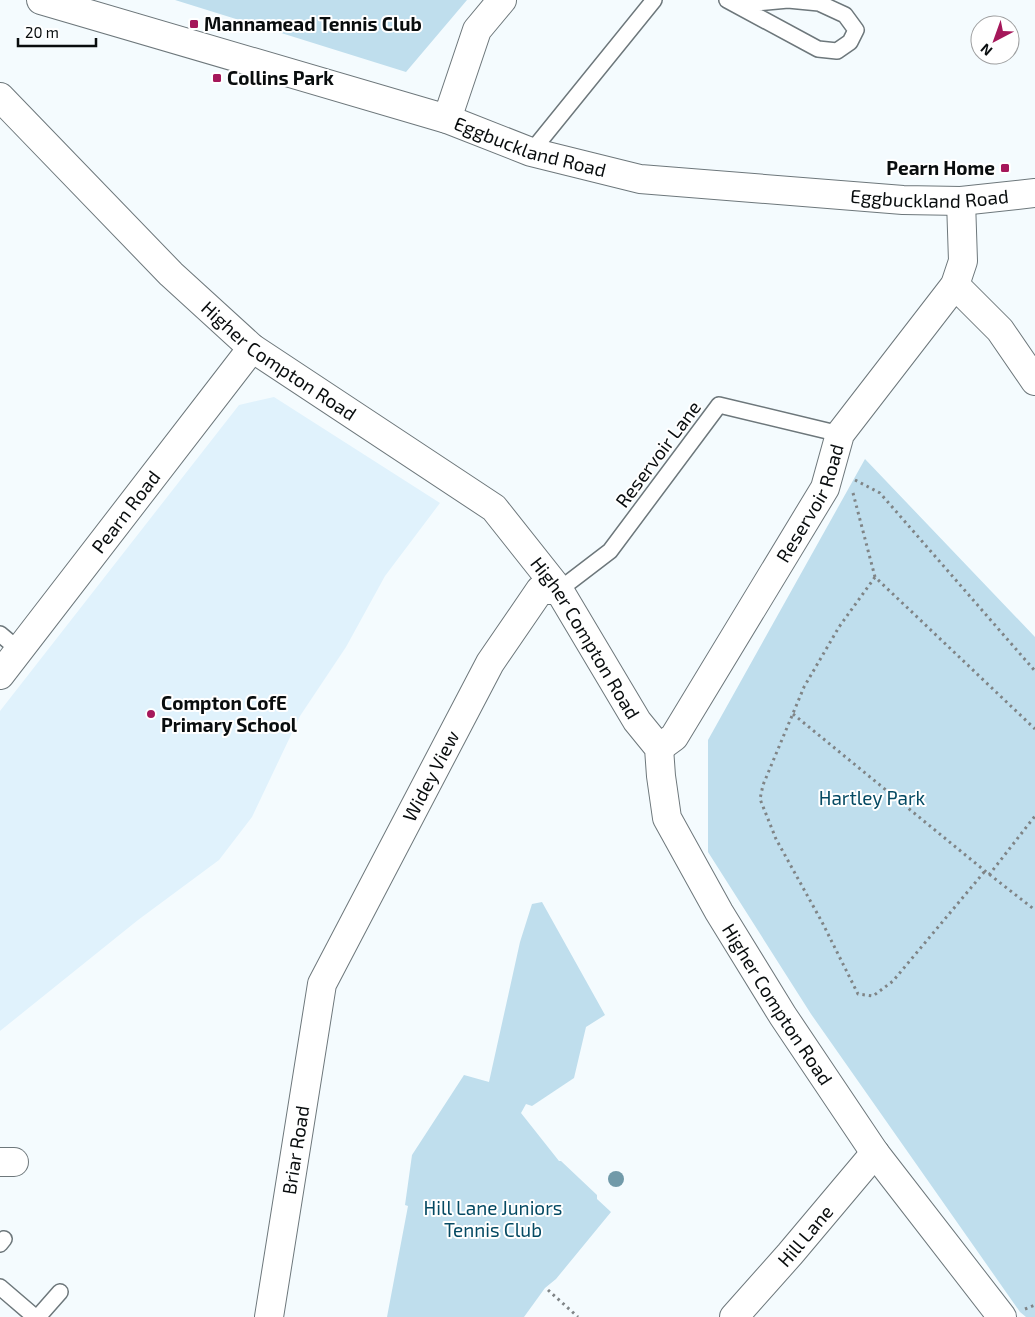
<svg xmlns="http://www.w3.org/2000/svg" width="1035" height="1317" viewBox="0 0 1035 1317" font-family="'Exo 2',sans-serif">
<rect width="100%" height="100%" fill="#f4fbfe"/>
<path fill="#e0f2fc" d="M274 397 440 503 385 576 346 647 300 716 252 817 219 860 138 920 0 1031V711L239 405Z"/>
<path fill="#bfdeed" d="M175 0H467L406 72Z
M865 459 1035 637V1317H1026L1020 1312 811 1014 708 852V740Z
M542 902 605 1015 586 1027 574 1078 532 1106 526 1104 521 1113 559 1161H561L597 1195V1199L611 1212 556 1279 545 1288 524 1317H387L408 1206 405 1205 412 1155 464 1075 489 1082 520 942 532 904Z"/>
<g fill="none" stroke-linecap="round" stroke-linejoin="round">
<g stroke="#6d777b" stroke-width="18">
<path id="lane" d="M727 0 818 49 837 51 850 42 856 30 845 15 819 3 788 0 756 3H734
M531 152 654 0
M559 590 610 551 719 405 840 434
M0 634 19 650
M0 1244 4 1239
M0 1287 35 1317
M38 1317 60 1292"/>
</g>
<g stroke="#6d777b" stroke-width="30">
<g id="street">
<path id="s1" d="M41 0 447 119 531 152 640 179 903 200 961 201 1035 193"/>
<path id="s2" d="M0 97 171 274 252 348 494 508 559 590 637 721 659 748 661 776 667 818 719 912 783 1016 875 1153 1002 1317"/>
<path d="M447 119 477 30 502 0"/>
<path d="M955 285 1000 330 1035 381"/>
<path id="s3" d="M0 675 252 348"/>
<path id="s4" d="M659 748 674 737 825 488 840 434 955 285 963 261 961 201"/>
<path d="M0 1162H14"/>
<path id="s5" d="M269 1317 322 984 490 663 540 590H559"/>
<path id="s6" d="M734 1317 790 1254 875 1153"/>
</g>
</g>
<path stroke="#7f8486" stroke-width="3" stroke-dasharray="2.5 4" stroke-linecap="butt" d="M855 480 880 493 1035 671
M853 493 875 577 1035 729
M875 577 839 627 804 687 763 785 760 799 776 839 822 922 858 994 873 996 893 981 985 871
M793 714 985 871 1035 910
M989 875 1035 816
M548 1290 578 1317
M1025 1309 1035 1305"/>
<use href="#lane" stroke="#fff" stroke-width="15"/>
<use href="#street" stroke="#fff" stroke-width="28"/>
</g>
<circle fill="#719aa9" cx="616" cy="1179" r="8"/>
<g fill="#a5175a" stroke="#fff" stroke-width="2">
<rect x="189" y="19" width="10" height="10" rx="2.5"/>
<rect x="212" y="73" width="10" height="10" rx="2.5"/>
<rect x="1000" y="163" width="10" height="10" rx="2.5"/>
<circle cx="151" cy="714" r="5"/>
</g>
<g text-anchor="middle" stroke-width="4" stroke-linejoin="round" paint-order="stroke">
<g font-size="19" font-weight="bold" fill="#090d0e" stroke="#fff" text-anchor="start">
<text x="204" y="31">Mannamead Tennis Club</text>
<text x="227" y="85">Collins Park</text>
<text x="995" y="175" text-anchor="end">Pearn Home</text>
<text x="161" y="710">Compton CofE<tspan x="161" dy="22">Primary School</tspan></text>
</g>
<g font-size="19" fill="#090d0e" stroke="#fff">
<text dy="7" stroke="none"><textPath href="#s1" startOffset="511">Eggbuckland Road</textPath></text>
<text dy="7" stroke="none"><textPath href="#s1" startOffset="916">Eggbuckland Road</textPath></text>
<text dy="7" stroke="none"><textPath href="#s2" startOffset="385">Higher Compton Road</textPath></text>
<text transform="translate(658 454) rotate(-53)" y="7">Reservoir Lane</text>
<text dy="7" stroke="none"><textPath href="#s4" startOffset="290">Reservoir Road</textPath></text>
<text dy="7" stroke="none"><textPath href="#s3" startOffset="206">Pearn Road</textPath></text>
<text dy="7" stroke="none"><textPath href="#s2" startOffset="805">Higher Compton Road</textPath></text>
<text dy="7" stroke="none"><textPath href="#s5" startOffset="572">Widey View</textPath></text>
<text dy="7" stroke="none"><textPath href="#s2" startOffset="1225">Higher Compton Road</textPath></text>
<text dy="7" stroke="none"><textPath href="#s5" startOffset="169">Briar Road</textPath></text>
<text dy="7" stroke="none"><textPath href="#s6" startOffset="108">Hill Lane</textPath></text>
</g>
<g font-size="19" fill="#054a63" stroke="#fff">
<text x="872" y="805">Hartley Park</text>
<text x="493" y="1215">Hill Lane Juniors<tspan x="493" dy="22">Tennis Club</tspan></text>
</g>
</g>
<g transform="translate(995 40) rotate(221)"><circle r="24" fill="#ffffff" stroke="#9d9e9f"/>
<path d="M0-4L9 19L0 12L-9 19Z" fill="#a5175a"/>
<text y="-8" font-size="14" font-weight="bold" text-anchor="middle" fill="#090d0e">N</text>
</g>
<path d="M18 38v8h78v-8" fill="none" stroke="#090d0e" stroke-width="2.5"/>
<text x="25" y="38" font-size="15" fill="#090d0e" stroke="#ffffff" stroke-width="4" paint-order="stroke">20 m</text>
</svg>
